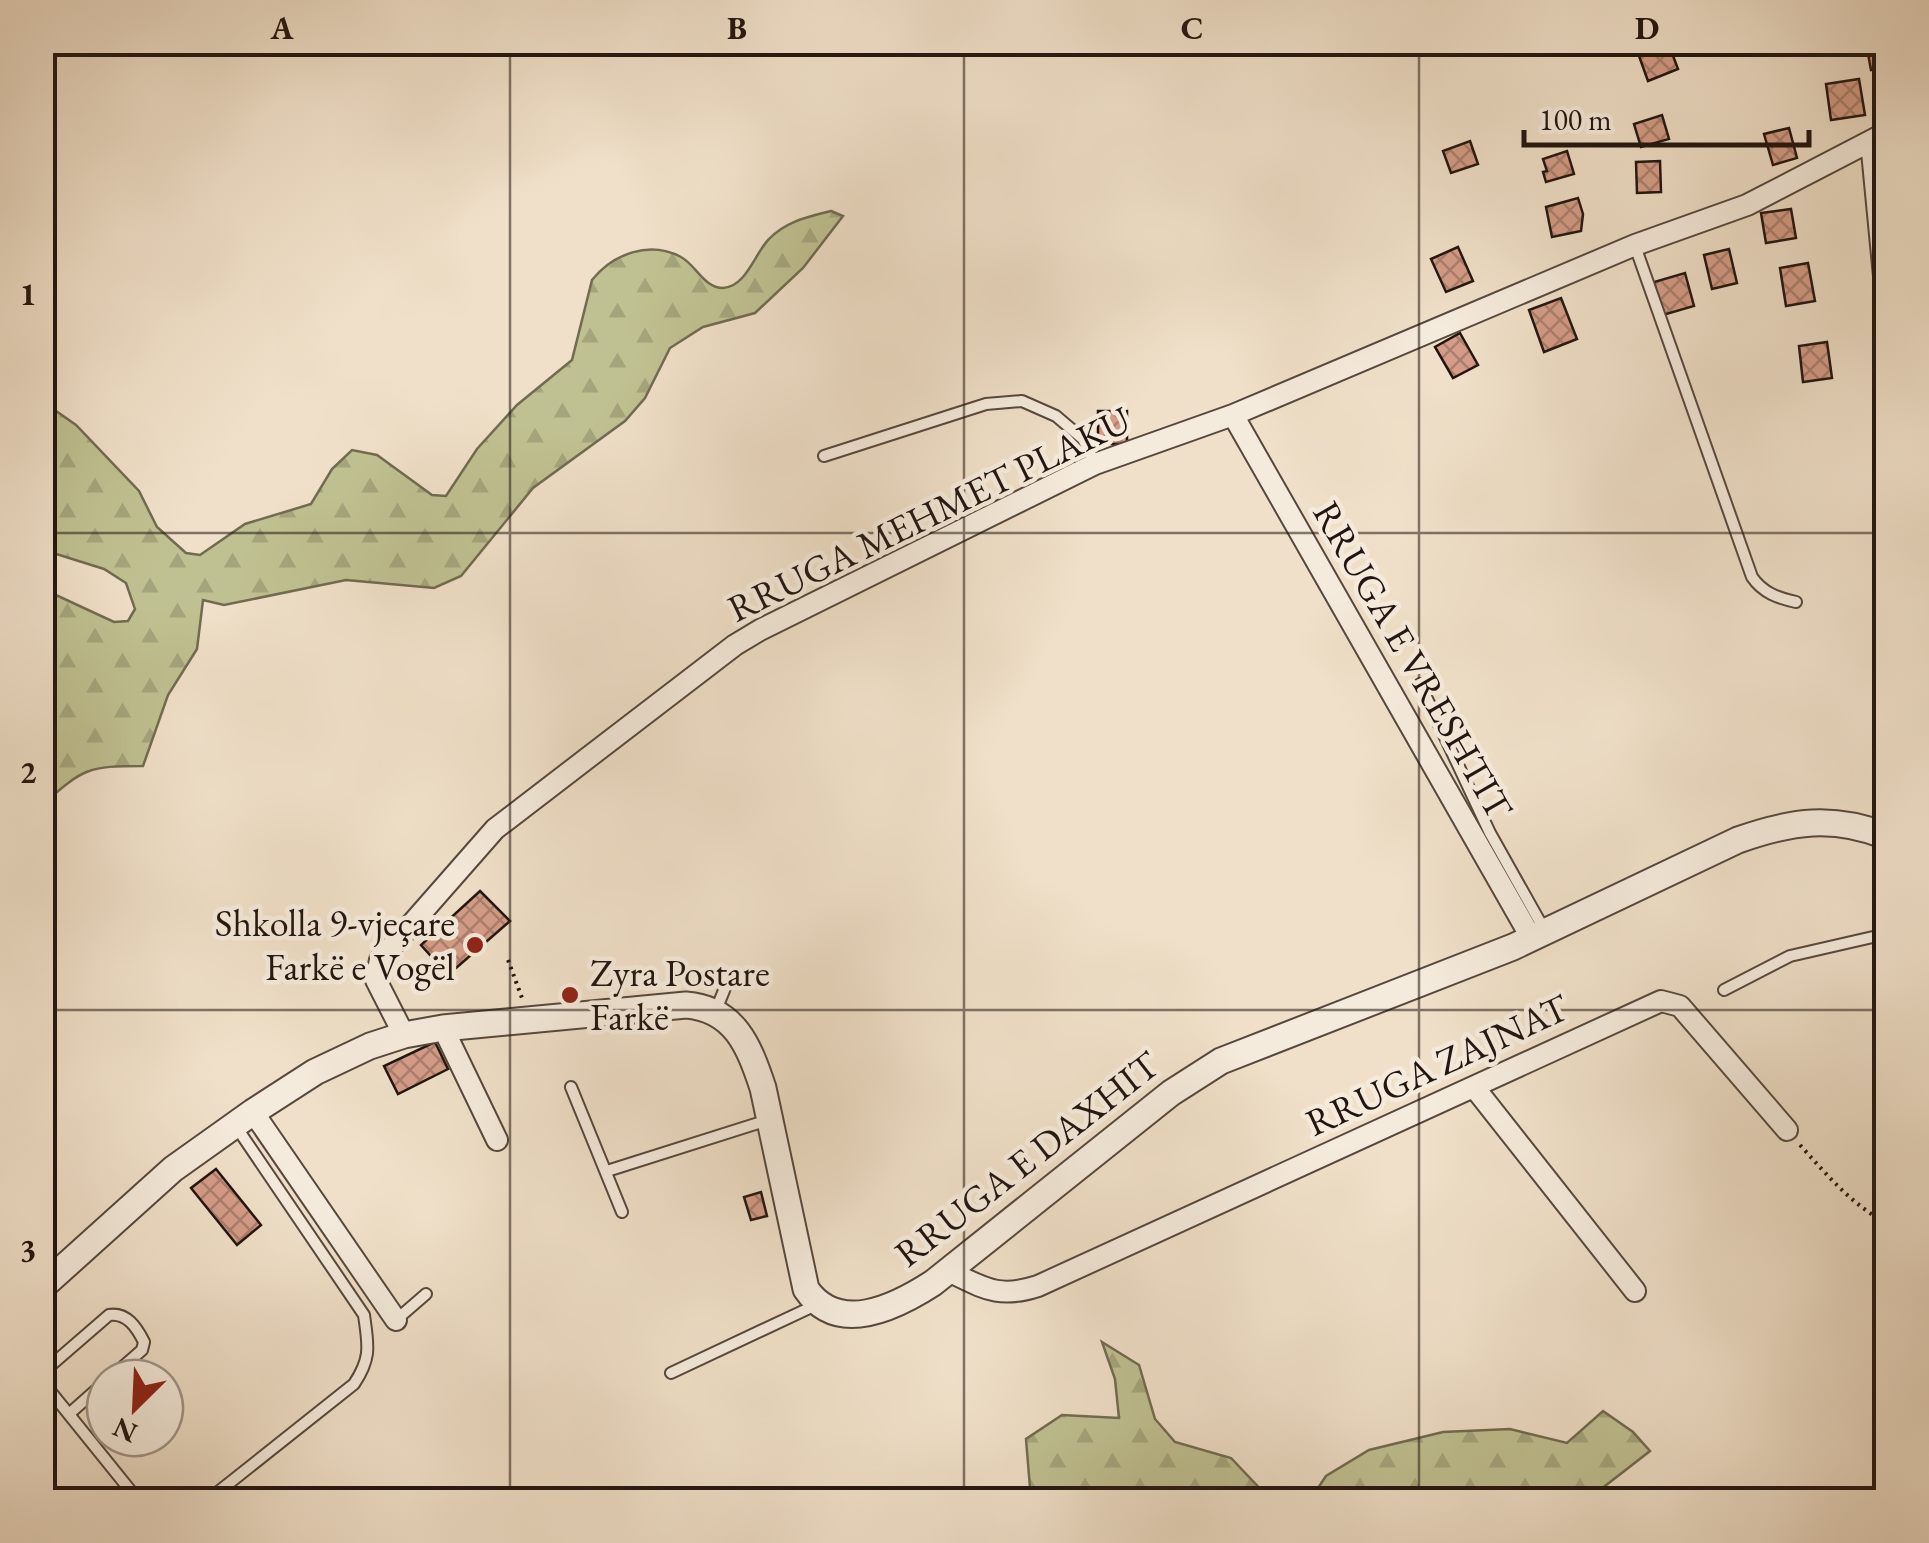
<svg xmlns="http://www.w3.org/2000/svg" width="1929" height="1543" viewBox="0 0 1929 1543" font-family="'EB Garamond',serif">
<defs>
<pattern id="forest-firs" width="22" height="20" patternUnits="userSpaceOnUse" patternTransform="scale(2.5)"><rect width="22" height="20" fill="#c0c192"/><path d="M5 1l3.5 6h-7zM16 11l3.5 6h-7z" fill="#a5a57d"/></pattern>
<pattern id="building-cross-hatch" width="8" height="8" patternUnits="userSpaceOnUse" patternTransform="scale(2.5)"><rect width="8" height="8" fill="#d59d88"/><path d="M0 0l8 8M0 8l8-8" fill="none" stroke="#ac7f6e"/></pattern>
</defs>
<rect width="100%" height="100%" fill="#f0e0c9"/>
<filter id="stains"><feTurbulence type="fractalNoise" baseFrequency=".002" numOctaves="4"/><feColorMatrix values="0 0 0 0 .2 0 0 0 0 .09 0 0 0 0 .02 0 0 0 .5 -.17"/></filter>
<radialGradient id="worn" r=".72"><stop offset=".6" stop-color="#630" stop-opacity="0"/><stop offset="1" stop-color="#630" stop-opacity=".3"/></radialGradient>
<path fill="url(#forest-firs)" stroke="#716b51" stroke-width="2.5" d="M831 211 843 216 803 268 755 313 703 327 670 348 645 398 625 421 533 488 461 576 434 588 346 580 224 605 203 600 197 649 168 695 143 766C88 766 84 768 43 804V589L114 622 128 621 135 609 126 583 104 569 53 553 43 528V402L76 425 139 491 157 527 186 553 200 555 245 524 311 504 332 469 352 450 377 455 432 495 446 496 477 449 517 405 572 360 592 280C613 254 649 240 681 257 696 265 704 288 723 288 746 287 755 253 769 239 786 221 808 217 831 211Z
M1102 1342 1139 1365 1155 1419 1175 1442 1231 1458 1269 1498 1293 1500H1031L1026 1439 1062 1415 1119 1418 1115 1379Z
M1603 1411 1633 1432 1650 1451 1596 1493 1594 1500H1310L1326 1476 1369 1450 1443 1432 1510 1429 1567 1443Z"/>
<path fill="url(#building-cross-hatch)" stroke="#221510" stroke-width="2.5" d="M1886 42V67L1871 70 1866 43Z
M1669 45 1678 69 1648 81 1639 56Z
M1859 79 1865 115 1831 120 1826 84Z
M1662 115 1669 139 1641 147 1634 124Z
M1789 128 1797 158 1773 165 1764 134Z
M1470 141 1478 164 1451 173 1443 151Z
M1567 151 1574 174 1546 182 1543 172 1547 171 1543 159Z
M1660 161 1661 192 1637 193 1636 162Z
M1578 198 1583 214 1581 231 1552 237 1546 207Z
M1791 209 1796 238 1766 243 1761 213Z
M1458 247 1473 281 1446 292 1431 259Z
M1729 249 1737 283 1712 289 1704 255Z
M1808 263 1815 301 1786 306 1780 268Z
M1685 273 1694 306 1663 315 1654 282Z
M1561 298 1577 339 1544 352 1529 310Z
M1460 333 1478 365 1453 378 1435 347Z
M1827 342 1832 378 1803 382 1799 346Z
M1098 411H1127V444H1098Z
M480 891 510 921 448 975 421 945Z
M435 1042 448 1069 398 1094 384 1066Z
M216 1169 261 1225 237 1245 191 1188Z
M761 1192 767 1216 751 1220 744 1197Z"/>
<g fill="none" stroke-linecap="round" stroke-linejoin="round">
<g stroke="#56483e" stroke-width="14">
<path id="service" d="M1635 246 1752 577C1763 593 1778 598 1796 602
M824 456 986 404 1022 401 1056 416 1083 439 1095 463
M1420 684 1490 833 1545 931
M1724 990 1790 956 1886 934
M716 1010 725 988
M571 1087 622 1212
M607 1171 768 1120
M396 1320 426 1294
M42 1373 109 1315C127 1312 137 1328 144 1342L142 1350 110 1378
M671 1373 818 1304
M42 1381 138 1500
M69 1414 105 1382
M208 1500 354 1384C372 1357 368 1345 364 1315L235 1125"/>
</g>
<g stroke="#56483e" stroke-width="24">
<path id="minor" d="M1871 141 1886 297
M1233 415 1532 939
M443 1028 497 1140
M404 1035 376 980 380 960 495 829 735 645 760 630 1095 464 1233 415 1635 245 1747 205 1886 133
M1474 1087 1635 1291
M253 1112 396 1320
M948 1271C984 1288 998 1299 1038 1286L1661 1001 1680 1006 1787 1130"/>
</g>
<g stroke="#56483e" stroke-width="29">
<path id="tertiary" d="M42 1287 173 1169 253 1112 315 1072 370 1046 404 1035 443 1028 686 1005C735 1009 749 1046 763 1088L806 1289C838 1336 896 1307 933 1283L1171 1093 1221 1061 1513 947 1738 840C1792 821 1833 815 1886 836"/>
</g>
<path stroke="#221510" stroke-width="4" stroke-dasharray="2.5 5" stroke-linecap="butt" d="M508 960 522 998
M1800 1145C1827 1175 1850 1203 1886 1223"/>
<use href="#service" stroke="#f5ebdc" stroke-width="10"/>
<use href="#minor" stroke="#f5ebdc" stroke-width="20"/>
<use href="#tertiary" stroke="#f5ebdc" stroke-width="25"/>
</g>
<path fill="none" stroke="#221510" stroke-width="2.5" stroke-opacity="0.55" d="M510 42V1500M964 42V1500M1419 42V1500M42 533H1886M42 1010H1886"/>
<g fill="#8f2418" stroke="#f5ebdc" stroke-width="4">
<circle cx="475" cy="945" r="10"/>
<circle cx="570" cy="995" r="10"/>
</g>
<g text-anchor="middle" stroke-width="9" stroke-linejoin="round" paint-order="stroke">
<g font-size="38" fill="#221510" stroke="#f5ebdc">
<text transform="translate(929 514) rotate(-26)" y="13">RRUGA MEHMET PLAKU</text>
<text transform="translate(1413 660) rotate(60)" y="13">RRUGA E VRESHTIT</text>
<text transform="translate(1437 1065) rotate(-25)" y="13">RRUGA ZAJNAT</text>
<text transform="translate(1027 1159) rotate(-38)" y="13">RRUGA E DAXHIT</text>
</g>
<g font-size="38" fill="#221510" stroke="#f5ebdc" text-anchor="end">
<text x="455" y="936">Shkolla 9-vjeçare<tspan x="455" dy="44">Farkë e Vogël</tspan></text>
<text x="590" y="986" text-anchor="start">Zyra Postare<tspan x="590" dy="44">Farkë</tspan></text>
</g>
</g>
<rect width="1929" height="1543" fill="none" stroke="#f0e0c9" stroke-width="110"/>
<g transform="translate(135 1408) rotate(204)"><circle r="48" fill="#f5ebdc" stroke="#a1958a" stroke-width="2.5"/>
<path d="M0-8L18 38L0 25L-18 38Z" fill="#8f2418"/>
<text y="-15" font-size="28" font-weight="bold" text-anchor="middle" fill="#221510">N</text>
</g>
<path d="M1524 130v15h285v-15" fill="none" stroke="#221510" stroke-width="5"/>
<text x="1539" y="130" font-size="30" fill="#221510" stroke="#f5ebdc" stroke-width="8" paint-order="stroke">100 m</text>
<rect x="55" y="55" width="1819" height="1433" fill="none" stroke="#221510" stroke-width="4"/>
<g font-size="32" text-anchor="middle" font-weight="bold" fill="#221510">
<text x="282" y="39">A</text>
<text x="737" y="39">B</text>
<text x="1192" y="39">C</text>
<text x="1647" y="39">D</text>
<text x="28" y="305">1</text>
<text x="28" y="783">2</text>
<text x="28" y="1261">3</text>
</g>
<rect width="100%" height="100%" filter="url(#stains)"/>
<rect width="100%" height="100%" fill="url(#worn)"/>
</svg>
